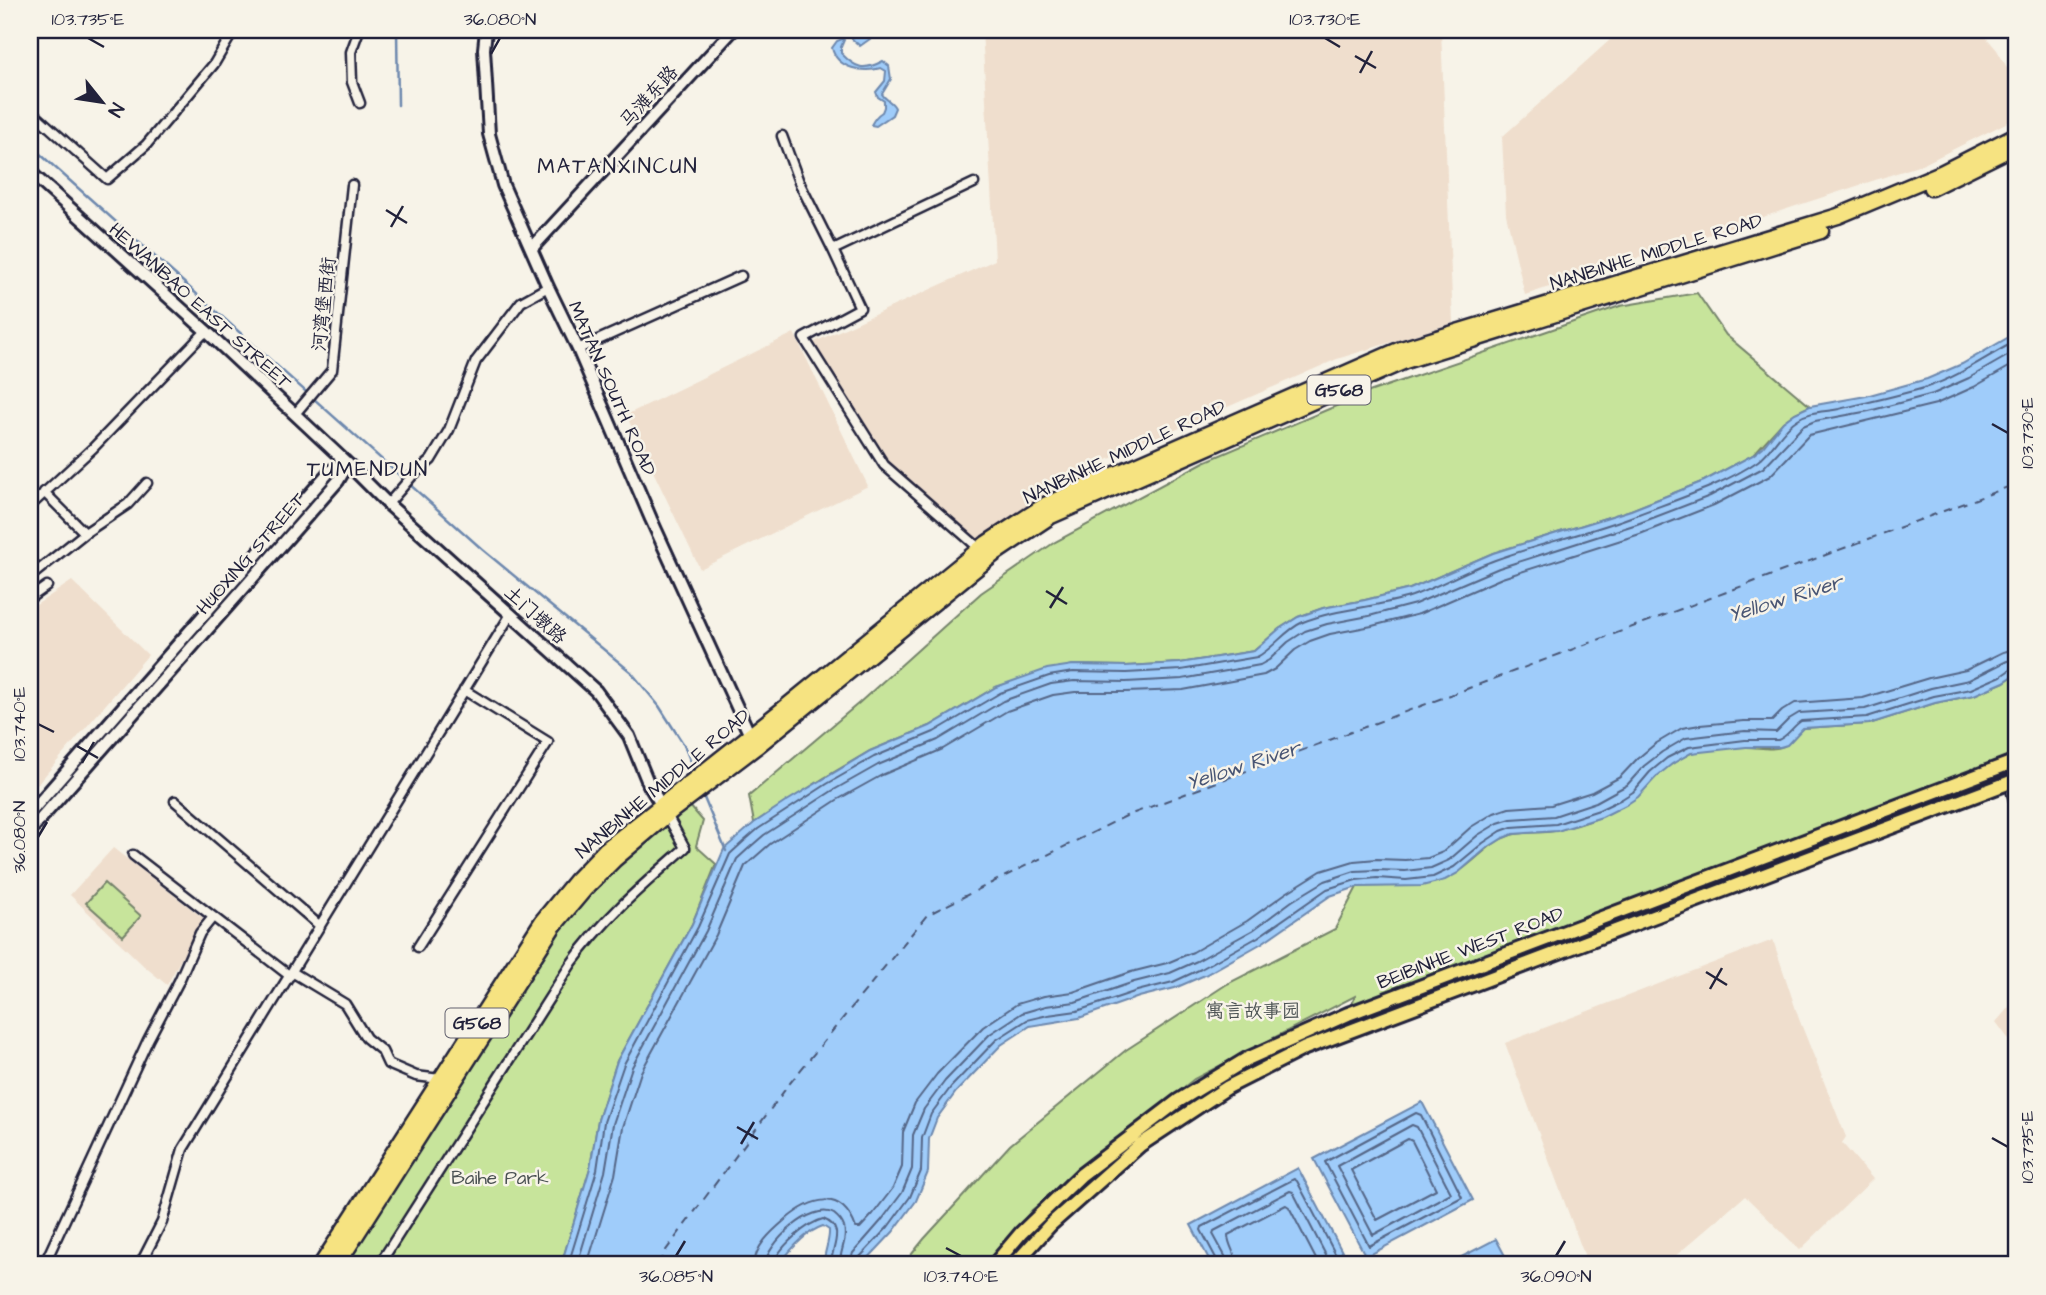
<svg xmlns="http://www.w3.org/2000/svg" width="2046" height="1295" viewBox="0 0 2046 1295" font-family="'Architects Daughter','LXGW WenKai TC',sans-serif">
<rect width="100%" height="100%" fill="#f7f3e8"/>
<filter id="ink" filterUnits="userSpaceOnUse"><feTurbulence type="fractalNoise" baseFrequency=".0143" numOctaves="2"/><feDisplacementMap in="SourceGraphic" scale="14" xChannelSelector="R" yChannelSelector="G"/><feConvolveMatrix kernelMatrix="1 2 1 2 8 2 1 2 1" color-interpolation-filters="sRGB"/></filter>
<g filter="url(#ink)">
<path fill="#efdecd" d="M982 30H1441L1453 323 1337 359 1091 467 975 544 888 467 810 344 995 260Z
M1621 30H1980L1997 50 2016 83V118L1924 164 1525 295 1506 214 1502 137Z
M794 333 868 486 700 569 626 415Z
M72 581 148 655 30 793V609Z
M113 848 203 918 167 985 144 966 70 895Z
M1773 940 1799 1019 1846 1137 1842 1143 1873 1179 1800 1250 1745 1196 1665 1265H1588L1505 1043Z
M2016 999V1049L1996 1022Z"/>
<path fill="#c7e49b" stroke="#74836b" stroke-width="2" d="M1697 293 1726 335 1810 406 1795 413 1783 422 1753 455 1704 481 1631 510 1493 553 1410 589 1365 600 1323 608 1298 617 1279 629 1254 651 1180 663 1126 666 1073 665 996 687 930 726 870 751 824 778 754 823 749 796 859 703 981 593 1055 542 1204 462 1369 392 1620 306Z
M2016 674V761L1348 1014 1355 996 1194 1079 1032 1210 987 1265H903L924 1239 1010 1145 1126 1050 1227 984 1335 929 1357 887C1391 884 1424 891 1455 874 1475 863 1488 842 1511 835 1527 831 1544 834 1559 830 1581 825 1604 817 1623 806 1637 799 1644 788 1655 778 1664 768 1677 760 1689 754 1705 747 1730 747 1747 747 1759 747 1773 751 1784 746 1792 742 1796 733 1803 728L1869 724 1935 703 1974 695 2004 682Z
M690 806 703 821 696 846 716 864 692 924 617 1061 598 1120 590 1168 561 1265H345L569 918 625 858Z
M104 883 141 916 123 936 86 903Z"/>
<path fill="#9fccfa" stroke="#6d88ae" stroke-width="2" d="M855 30H878L877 34 860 46 852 39Z
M842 39 844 40 841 47V53C856 69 864 71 883 61L889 66 891 79 882 94C885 100 892 101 895 108L892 115 876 126 871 125C874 119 877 115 882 112L884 107V101L878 97 876 92 885 81 886 71 881 68C864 73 837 69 832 48L837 41Z
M2016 333V674L2004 682 1974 695 1935 703 1869 724 1803 728 1787 745 1780 747H1746L1691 753 1672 764 1656 777 1638 797 1626 805 1602 817 1557 831 1513 834 1503 838 1487 848 1458 873 1445 880 1422 886 1357 887 1330 896 1262 943 1205 975 1175 988 1139 997 1079 1018 1030 1026 1001 1045 956 1092 937 1118 929 1139 928 1172 916 1201 893 1232 862 1265H824C823 1253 830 1242 829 1230L823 1226C805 1232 790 1250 779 1265H561L590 1168 598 1120 617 1061 692 924 724 849 754 823 787 801 870 751 930 726 996 687 1047 669 1073 665 1126 666 1180 663 1254 651 1279 629 1298 617 1323 608 1365 600 1410 589 1493 553 1631 510 1704 481 1753 455 1763 447 1783 422 1795 413 1810 406 1866 396 1927 379 1962 364Z
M1422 1102 1473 1200 1366 1257 1314 1159Z
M1298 1168 1349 1265H1212L1191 1225Z
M1496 1239 1510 1265H1446Z"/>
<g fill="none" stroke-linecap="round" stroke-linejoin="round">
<path stroke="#546687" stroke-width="2" d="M1416 1113 1421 1115 1462 1197 1369 1246 1325 1162Z
M1412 1125 1417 1127 1451 1193 1373 1235 1337 1166Z
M1408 1139 1412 1141 1436 1189 1377 1220 1351 1170Z
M568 1265 597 1170 604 1122 624 1064 698 927 730 854 743 842 758 829 827 784 874 757 934 732 1000 693 1049 676 1073 672 1126 673 1181 670 1257 657C1274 648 1285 630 1303 622 1338 608 1376 608 1412 596 1439 586 1467 570 1495 560 1541 543 1590 533 1636 515 1675 500 1724 485 1758 461 1773 450 1781 429 1798 419 1810 411 1825 412 1839 409 1868 402 1898 396 1927 387 1959 377 1987 356 2016 341
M577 1265 605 1172 613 1124 632 1067 706 931 737 859 749 848 764 835 832 791 878 765 938 740 1003 701 1051 684 1074 681 1126 682 1182 679 1260 665 1269 660 1288 642 1305 631 1327 624 1369 616 1415 604 1499 568 1637 524 1710 496 1763 468 1803 426 1815 421 1869 411 1933 394 1969 378 2016 351
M587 1265 615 1175 623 1127 641 1072 716 935 745 866 770 844 837 800 882 775 943 749 1007 711 1053 695 1075 692H1126L1183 690 1264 675 1275 669 1295 650 1310 641 1330 634 1372 626 1419 614 1502 578 1640 534 1714 505 1770 476 1809 435 1936 404 1974 387 2016 363
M754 1265C755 1246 771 1232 785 1220 811 1198 841 1187 856 1228H860L873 1214 893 1188 902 1167 903 1132 915 1103 937 1074 983 1027 1017 1004 1044 996 1073 992 1131 972 1167 963 1193 952 1247 921 1286 893 1321 871 1354 861 1377 859 1405 860 1428 858 1443 852 1471 827 1494 813 1509 808 1551 805 1592 792 1620 777 1637 759 1655 744 1682 728 1700 725 1744 721H1772L1782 711 1795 703 1863 698 1929 678 1966 670 2003 652 2016 649
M765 1265C766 1244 812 1201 834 1214 839 1218 842 1221 844 1227 848 1240 839 1252 840 1265
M774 1265C776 1249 807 1223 823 1219 847 1228 831 1247 831 1265
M849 1265 853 1253 881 1221 902 1193 912 1169 913 1135 924 1109 945 1081 990 1034 1022 1013 1046 1006 1075 1002 1134 982 1170 973 1197 961 1253 930 1292 901 1325 881 1355 871 1377 870 1405 871 1431 868 1449 860 1478 835 1498 823 1511 819 1554 816 1596 802 1627 785 1644 766 1662 752 1686 738 1745 731 1776 732 1789 719 1799 713 1865 709 1931 688 1969 680 2007 661 2016 660
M858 1265 859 1258 888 1227 910 1197 921 1171 922 1138 931 1114 951 1087 996 1040 1027 1020 1048 1015 1077 1011 1137 991 1173 982 1201 969 1258 937 1327 889 1356 880 1377 878 1406 880 1433 877 1454 867 1483 843 1501 831 1512 827 1556 824 1599 810 1622 799 1633 792 1650 772 1667 758 1689 747 1745 740H1778C1788 736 1792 727 1801 721L1867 717 1934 696 1971 689 2001 676 2011 669H2016
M1217 1265V1260L1201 1230 1202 1227 1294 1179 1297 1181 1341 1265
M1226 1265 1225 1256 1213 1234 1214 1231 1290 1191 1293 1192 1331 1265
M1237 1265C1236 1254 1228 1245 1228 1235L1286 1205 1289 1207 1319 1265"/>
<path stroke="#6d88ae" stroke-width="2.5" d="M397 30 398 105
M30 145 483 550 631 672 659 706 684 745 695 773
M702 793 726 851"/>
<path stroke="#485574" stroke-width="2" stroke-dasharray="9 7" stroke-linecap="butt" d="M658 1265 664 1253 790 1083 927 915 1126 816 2016 484"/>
<g stroke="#22223b" stroke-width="13">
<path id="street" d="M359 30 351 52 352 82 360 103
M30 110 107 179 146 145 214 64 234 30
M782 136 799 182 833 250 974 183
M833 250 860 308 804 338 884 465 980 549
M578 349 741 276
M295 414 332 370 352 185
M44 492 85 533
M388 504 413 475 431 460 449 430 476 361 521 302 548 287
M30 506 93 448 206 331
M30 577 85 533 128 504 147 483
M30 598 47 586
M2012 793 2016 807
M175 801 320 926
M133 855 290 976
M418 947 548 742 464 690
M292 972 345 1004 366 1038 382 1051 388 1064 416 1076 440 1079
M44 1265 148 1040 179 981 200 933 213 917
M140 1265 162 1222 183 1149 511 614
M379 1265 571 964C605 917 642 886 685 848L667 815"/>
</g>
<g stroke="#22223b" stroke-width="16">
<path id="secondary" d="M486 30 484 49 489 134 503 185 548 287 578 349 651 519 753 742
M30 172 206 331 348 464 388 504 596 691 629 736 649 785 665 811
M532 248 733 30
M30 813 330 471 348 464
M30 831 338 481 348 464"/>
</g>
<g stroke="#22223b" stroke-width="18">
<path id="primary" d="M994 1265 1021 1233 1081 1175 1178 1101 1247 1059 1348 1014 2016 761
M1014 1265 1050 1225 1140 1145 1228 1087 1305 1048 2016 780"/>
</g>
<g stroke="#22223b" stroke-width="19">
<path id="highway" d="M1931 188 2016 146
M321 1265 543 920 576 880 605 850 782 710 987 543 1045 505 1401 349 1838 216 1941 173 2016 135
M337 1265 553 927 585 889 614 860 673 810 756 747 994 554 1051 516 1405 361 1821 231"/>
</g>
<use href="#street" stroke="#f7f3e8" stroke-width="8"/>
<use href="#secondary" stroke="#f7f3e8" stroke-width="10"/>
<use href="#primary" stroke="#f6e381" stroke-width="12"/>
<use href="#highway" stroke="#f6e381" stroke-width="14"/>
</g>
</g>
<path fill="none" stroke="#22223b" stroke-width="2.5" d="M88 38 104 47M1325 38 1340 47M491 54 500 38M1355 56 1376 68M1360 73 1372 51M386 210 407 223M391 227 403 206M1992 424 2008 433M1046 591 1067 604M1050 608 1063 587M38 724 54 732M77 746 98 758M82 763 94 742M38 837 47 822M1706 972 1727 985M1710 989 1722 968M737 1127 758 1139M1992 1138 2008 1147M741 1144 754 1122M946 1248 961 1256M676 1256 685 1241M1556 1256 1565 1241"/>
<g text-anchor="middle" stroke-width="5" stroke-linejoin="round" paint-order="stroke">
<g fill="#f7f3e8" stroke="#62616f" stroke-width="2">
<rect x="1307.5" y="375.5" width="63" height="29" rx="5"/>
<rect x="445.5" y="1008.5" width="63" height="29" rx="5"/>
</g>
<g font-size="18" font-weight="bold" fill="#22223b">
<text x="1339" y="396">G568</text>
<text x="477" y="1029">G568</text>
</g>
<g font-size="19" fill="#22223b" stroke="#f7f3e8">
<text transform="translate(648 96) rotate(-48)" y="7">马滩东路</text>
<text transform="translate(1656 251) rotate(-17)" y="7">NANBINHE MIDDLE ROAD</text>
<text transform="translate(323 304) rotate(-84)" y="7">河湾堡西街</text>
<text transform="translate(201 305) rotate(42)" y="7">HEWANBAO EAST STREET</text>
<text transform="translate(613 388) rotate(66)" y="7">MATAN SOUTH ROAD</text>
<text transform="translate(1124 451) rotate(-25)" y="7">NANBINHE MIDDLE ROAD</text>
<text transform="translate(250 553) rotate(-49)" y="7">HUOXING STREET</text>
<text transform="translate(536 614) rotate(42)" y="7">土门墩路</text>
<text transform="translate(662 783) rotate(-40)" y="7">NANBINHE MIDDLE ROAD</text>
<text transform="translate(1470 947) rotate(-21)" y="7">BEIBINHE WEST ROAD</text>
</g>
<g font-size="19" fill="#4b5253" stroke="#f7f3e8">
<text x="1253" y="1017">寓言故事园</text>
<text x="500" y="1184">Baihe Park</text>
</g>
<g font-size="21" letter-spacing="2" fill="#22223b" stroke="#f7f3e8">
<text x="618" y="173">MATANXINCUN</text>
<text x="368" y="476">TUMENDUN</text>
</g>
<g font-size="21" font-style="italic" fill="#485574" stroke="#f7f3e8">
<text transform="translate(1785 598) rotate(-17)" y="7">Yellow River</text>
<text transform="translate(1243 765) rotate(-18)" y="7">Yellow River</text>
</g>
</g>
<rect width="2046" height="1295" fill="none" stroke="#f7f3e8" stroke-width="77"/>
<g transform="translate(102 102) rotate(120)" stroke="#f7f3e8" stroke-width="5" paint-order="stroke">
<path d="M0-5L12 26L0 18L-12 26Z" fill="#22223b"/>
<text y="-10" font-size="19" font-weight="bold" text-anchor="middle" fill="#22223b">N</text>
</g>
<rect x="38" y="38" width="1970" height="1218" fill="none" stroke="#22223b" stroke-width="2.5"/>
<g font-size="18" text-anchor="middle" fill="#22223b">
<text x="88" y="25">103.735°E</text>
<text x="500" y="25">36.080°N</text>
<text x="1325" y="25">103.730°E</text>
<text transform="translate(2027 433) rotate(-90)" y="6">103.730°E</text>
<text transform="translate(19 724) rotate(-90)" y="6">103.740°E</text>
<text transform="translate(19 837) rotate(-90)" y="6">36.080°N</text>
<text transform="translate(2027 1147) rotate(-90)" y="6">103.735°E</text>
<text x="676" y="1282">36.085°N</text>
<text x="961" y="1282">103.740°E</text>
<text x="1556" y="1282">36.090°N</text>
</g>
</svg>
